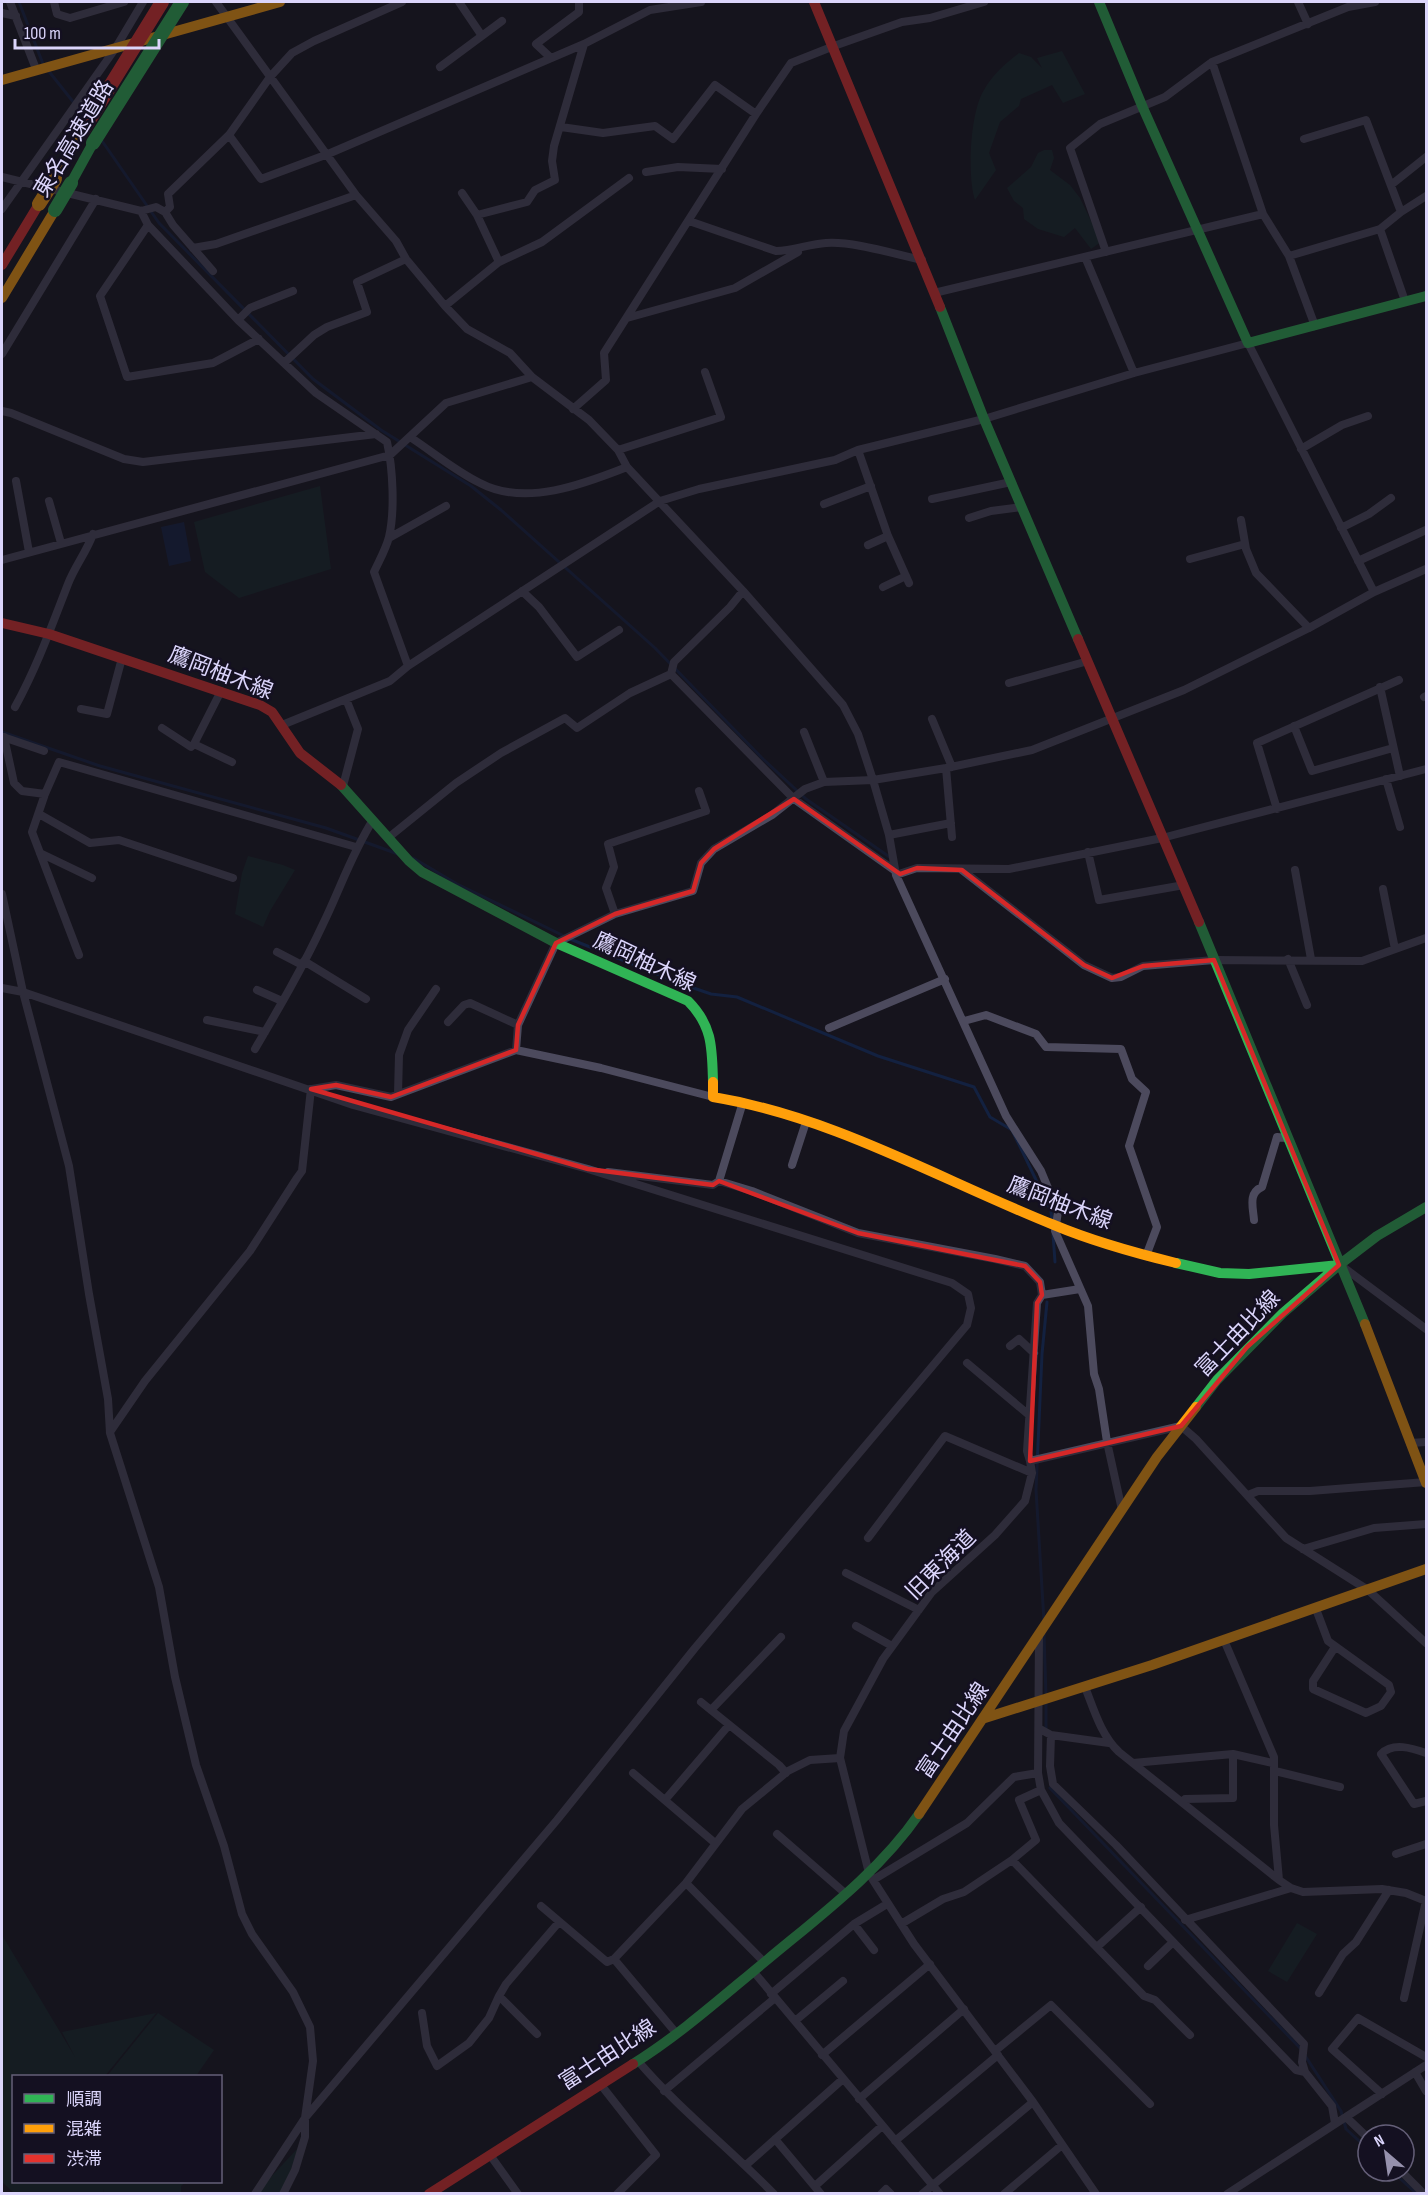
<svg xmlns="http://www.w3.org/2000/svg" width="1428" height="2195" viewBox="0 0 1428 2195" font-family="'Sofia Sans Condensed','Noto Sans JP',sans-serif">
<rect width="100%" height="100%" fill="#16141d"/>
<path fill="#142729" d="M1062 51 1085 94 1063 103 1052 85 1021 99 1019 106 1000 122 989 153 996 170 975 200C967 176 970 112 984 90 993 74 1005 64 1019 53L1031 57 1042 68 1037 58Z
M1044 150H1052L1054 158 1050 170 1070 185 1080 198 1101 242 1091 249 1075 228 1064 237 1038 229 1024 219 1023 208 1014 201 1007 188 1031 167 1038 153Z
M320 486 331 569 239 598 205 572 194 522Z
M248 856 283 865 295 870 270 911 263 927 235 914 242 873Z
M1297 1923 1317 1934 1287 1982 1268 1971Z
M2 1935 75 2057 62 2032 156 2013 105 2076H14V2182H186L181 2186V2193H104V2189L103 2194 14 2193 2 2182Z
M158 2013 214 2050 196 2076H107Z
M298 2148 283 2193 255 2194Z"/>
<path fill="#132140" d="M184 522 191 561 169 566 161 527Z"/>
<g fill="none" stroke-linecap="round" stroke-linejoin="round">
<path stroke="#132140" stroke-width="3" d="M19 2 43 64
M47 69 86 118
M100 138 159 223 313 379 381 430 471 486 501 510 655 648 763 759 806 799 891 858
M2 732 100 766 326 828 398 854
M413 858 457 884 564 936
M570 939 682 984 711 994 737 997 878 1056 974 1087 990 1117 1012 1130 1051 1211 1052 1221
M1053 1234 1055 1262
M1044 1621 1036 1490 1042 1354 1047 1302
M1044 1634 1046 1696
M1046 1703V1728
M1050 1788 1301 2049
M1304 2054 1341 2111 1346 2129 1368 2149
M1392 2171 1417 2194"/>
<path stroke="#4c4a5d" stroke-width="8" d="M10 2 36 69
M54 2 57 14 70 18 124 2
M216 2 356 195 396 241 406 259 445 306 467 329 510 353 532 377 589 420 618 450 627 467 743 591 843 705 858 734 873 780 889 835 896 875 1006 1116 1041 1171 1058 1212 1055 1231 1088 1306 1094 1374 1099 1389 1107 1442 1122 1510
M459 2 482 36
M1298 2 1308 24
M2 13 16 16
M551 58 536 44 579 12V2
M1212 62 1263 214 1289 256 1315 326
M440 67 502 21
M561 127 603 133 655 126 673 139 715 85 756 114
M229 135 261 179 328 154 584 44 650 10 701 2
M646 172 678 167 722 169
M2 177 141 211 156 207 165 212 173 225 213 271
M1391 185 1426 157
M2 209 115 49 143 2
M141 211 148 225 238 320 316 393 387 442C393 469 395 511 389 537 386 549 379 561 374 572L408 666
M165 212 170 207 168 194 229 135 270 77 292 53 314 41 402 2
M1401 212 1426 196
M477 215 527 202 535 190 555 180 552 161 554 146 584 44
M689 221 776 251C793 251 809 244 826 243 853 241 894 254 922 260
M148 225 100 296 127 377 213 363 259 339
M1380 229 1405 301
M193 248 216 244 356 195
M1106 252 1070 148 1100 124 1165 97 1212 62 1348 7 1375 2
M1289 256 1380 229 1401 212 1366 120 1304 139
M1085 257 1134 373
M499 262 542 242 629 178
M934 293 1263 214
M445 306 499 262 477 215 462 193
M627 318 735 288 798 252
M238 320 250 308 293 291
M2 354 96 199
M284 363 314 335 327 327 367 312 357 282 406 259
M573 409 606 380 604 353 756 114 791 63 834 46 902 22 930 18 984 2
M2 411 11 413 124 459 143 462 376 434
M410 437C433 452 455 471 480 483 525 507 584 484 627 467
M1301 449 1342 425 1368 416
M618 450 721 417 705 372
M858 450 888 536 909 583
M16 481 29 552
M932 499 1011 482
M49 501 61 543
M824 504 871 486
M969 518 991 511 1022 507
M1241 520 1246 549 1256 573 1309 628
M1341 528 1369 514 1391 498
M389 538 446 506
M868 545 888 536
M1190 559 1245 544
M2 560 390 455 446 403 532 377
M1358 561 1426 530
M883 587 906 576
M522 591 539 607 577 657 619 630
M671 674 794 799 894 870
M1009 683 1088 661
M1380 687 1400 776
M1424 697 1426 696
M15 707C37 667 52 625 68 584 75 566 86 553 93 534
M81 709 107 714 122 658
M932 719 952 767
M282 725 390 681 408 666 660 501 699 489 835 460 858 450 984 419 1134 373 1248 343 1374 592
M1294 726 1312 771 1393 748
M162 728 191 747 194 744 232 762
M804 732 824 782
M3 737 44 751
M4 737 14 783 22 791 45 794
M194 744 221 691
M946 768 952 837
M1386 779 1400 827
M343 786 358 729 346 699
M1277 809 1257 743 1399 680
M39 814 90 843 119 840 233 878
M889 835 951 823
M388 838 456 783 501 753 565 718 577 728 630 693 671 674 674 662 730 607 743 591
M1088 852 1099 900 1184 885
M40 853 92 878
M962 870 1084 965 1112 978 1121 977 1143 966 1214 960 1362 961 1426 938
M1295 870 1311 959
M896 875 917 868 1009 869 1162 838 1426 769
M1383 889 1395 949
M2 894 23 992 69 1166 89 1294 108 1399 110 1433 159 1587 175 1677 196 1765 224 1846 242 1914 252 1934 293 1992 310 2027 313 2061 305 2118V2137L295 2170 283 2194
M615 914 606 888 614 867 608 844 706 811 699 791
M277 952 302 965
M79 955 32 832 45 794 59 762 356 847
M1288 959 1307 1005
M304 961 366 999
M2 988 23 992 353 1105 588 1169 952 1283 968 1294 971 1308 967 1325 695 1648 557 1820 305 2118 255 2194
M257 990 282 1001
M207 1020 265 1032
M964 1021 986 1015 1036 1034 1046 1047 1121 1049 1132 1079 1146 1092 1129 1146 1157 1227 1146 1256
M448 1022 464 1005 470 1003 518 1025
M829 1028 945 979
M255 1049C279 1008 303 967 323 924 340 889 352 853 373 820
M516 1050 518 1025 556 943 615 914 693 891 701 863 714 849 772 815 805 789 824 782 873 780 946 768 1032 750 1184 690 1309 628 1374 592 1426 569
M312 1089 336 1085 391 1097 516 1050 601 1068 713 1097
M398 1094 399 1055 408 1030 436 989
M792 1165 806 1122
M608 1172 713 1185 719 1181 743 1102
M719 1181 752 1191 858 1233 995 1259 1025 1266 1040 1282 1042 1295
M1254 1220C1253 1207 1248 1193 1262 1187L1277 1137 1288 1138
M1343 1267 1426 1329
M1010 1346 1019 1339 1034 1353
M967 1363 1029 1415
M110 1432 145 1381 250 1251 297 1178 302 1171 311 1089
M1410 1443 1426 1442
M1030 1461 1027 1451 1037 1303 1042 1295 1080 1289
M1248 1495 1258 1491H1310L1426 1482
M868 1538 945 1436 1032 1473
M1303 1549 1374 1528 1426 1524
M846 1573 919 1610
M1316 1609 1328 1641 1389 1685 1391 1692 1381 1706 1366 1713 1313 1689V1681L1335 1647
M856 1626 892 1646
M1039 1635 1038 1773 1041 1790 1059 1823 1296 2070 1305 2072
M1224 1640 1274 1757V1825L1279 1880 1291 1888 1303 1892 1382 1889 1406 1893 1426 1901
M1085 1687C1094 1710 1101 1735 1119 1752L1279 1880
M701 1702 779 1765 786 1773
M711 1710 781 1637
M1040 1729 1051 1735 1109 1743
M1051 1735 1050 1766 1053 1784 1116 1845 1304 2044 1302 2062 1305 2072 1332 2106 1335 2123
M1426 1753C1412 1748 1393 1742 1381 1754L1414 1804 1426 1801
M1133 1763 1233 1754 1273 1763
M1275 1771 1340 1787
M633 1773 715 1843
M665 1800 729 1725
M1182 1802 1185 1799 1233 1798V1754
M777 1834 846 1894
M1396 1854 1426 1844
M1012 1860 1144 1996 1155 2000 1190 2035
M873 1880 967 1823 1014 1777 1038 1773
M686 1883 764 1962
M541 1906 607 1962 614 1959 677 2034
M1185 1920 1291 1888
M854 1924 874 1950
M901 1924 943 1899 964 1892 1012 1860 1036 1840 1019 1800 1041 1790
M1097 1947 1141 1907
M614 1959 686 1883 742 1809 788 1771 810 1760 840 1758
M1148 1966 1173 1942
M753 1971 940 2194
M1319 1993 1343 1954 1356 1942 1389 1890
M771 1994 854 1924 887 1904
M499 1996 537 2034
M1404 1998 1426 1901
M422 2013 427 2046 437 2066 469 2043 489 2018 499 1996 506 1984 559 1922
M795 2021 843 1981
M995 2051 1051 2005 1150 2104
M822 2055 930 1964
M638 2061C679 2109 729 2148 774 2194
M1415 2072 1426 2091
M601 2085 656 2155 617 2194
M664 2091 775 1998
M1382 2094 1332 2049 1358 2018 1426 2057
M859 2099 964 2009
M1346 2117 1368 2138
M775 2139 821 2194
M895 2141 998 2055
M490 2155 518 2194
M746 2165 843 2079
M1401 2171 1424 2194
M815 2186 882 2126
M881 2194 886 2189 891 2194
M922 2194 1033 2102
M1004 2194 1062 2145
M1096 2194 1033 2102 914 1944 873 1880 869 1873 840 1758 844 1731 883 1659 932 1592 995 1535 1025 1501 1032 1473 1030 1461 1181 1426 1196 1439 1286 1538 1368 1590 1426 1643
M1227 2194 1426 2065"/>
<path stroke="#30b455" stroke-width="10" d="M1099 2 1143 108 1248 343 1426 296
M71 183 93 143
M940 307 984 419 1078 639
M341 785 409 861 422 872 556 943 688 1001C713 1026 712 1049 713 1082
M1199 922 1365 1324
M1176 1263 1220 1273 1249 1274 1339 1265
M1196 1407 1217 1380 1283 1313 1339 1265 1377 1236 1426 1207
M633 2064C681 2034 723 1996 767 1960 821 1915 879 1872 919 1814"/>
<path stroke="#ff9f0a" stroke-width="10" d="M2 80 280 2
M55 179 83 130
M2 298 55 210
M713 1082V1097C834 1117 941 1180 1054 1225 1092 1241 1135 1253 1176 1263
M1365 1324 1426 1483
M985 1718 1152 1665 1426 1569
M919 1814 1157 1457 1196 1407"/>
<path stroke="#e5322d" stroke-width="10" d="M814 2 940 307
M2 265 39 204
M2 623 49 634 260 705 272 712 300 753 341 785
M1078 639 1199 922
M429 2194 633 2064"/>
<path stroke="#30b455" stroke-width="14" d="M93 143 182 2
M55 210 71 183"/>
<path stroke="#ff9f0a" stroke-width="14" d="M39 204 55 179"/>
<path stroke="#e5322d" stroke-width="14" d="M83 130 162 2"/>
</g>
<path d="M0 0H1428V2195H0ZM794 799 900 874 917 868 962 870 1084 965 1112 978 1143 966 1214 960 1339 1265 1247 1347 1181 1426 1030 1461 1037 1303 1042 1295 1040 1282 1025 1266 858 1233 719 1181 713 1185 588 1169 311 1089 336 1085 391 1097 516 1050 518 1025 556 943 615 914 693 891 701 863 714 849Z" fill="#16141d" fill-opacity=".55" fill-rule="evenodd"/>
<path fill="none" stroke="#d62828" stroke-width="4.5" stroke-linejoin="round" d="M794 799 900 874 917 868 962 870 1084 965 1112 978 1143 966 1214 960 1339 1265 1247 1347 1181 1426 1030 1461 1037 1303 1042 1295 1040 1282 1025 1266 858 1233 719 1181 713 1185 588 1169 311 1089 336 1085 391 1097 516 1050 518 1025 556 943 615 914 693 891 701 863 714 849Z"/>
<g text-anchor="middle" stroke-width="5" stroke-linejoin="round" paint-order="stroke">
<g font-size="22" fill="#dbd5fb" stroke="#141021">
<text transform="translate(73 138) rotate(-59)" y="8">東名高速道路</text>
<text transform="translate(221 672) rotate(21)" y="8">鷹岡柚木線</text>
<text transform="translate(645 961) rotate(25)" y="8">鷹岡柚木線</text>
<text transform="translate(1060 1202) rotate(21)" y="8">鷹岡柚木線</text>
<text transform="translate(1237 1333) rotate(-46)" y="8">富士由比線</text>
<text transform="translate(940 1564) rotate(-45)" y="8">旧東海道</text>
<text transform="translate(952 1730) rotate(-56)" y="8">富士由比線</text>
<text transform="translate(607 2054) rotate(-33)" y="8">富士由比線</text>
</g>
</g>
<rect width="1428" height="2195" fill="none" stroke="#dbd5fb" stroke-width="6"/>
<rect x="12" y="2075" width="210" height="108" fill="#141021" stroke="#645f78" stroke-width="1.5"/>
<rect x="24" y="2094" width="30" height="9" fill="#30b455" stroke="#645f78" stroke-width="1.5"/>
<text x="66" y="2105" font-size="18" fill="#dbd5fb">順調</text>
<rect x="24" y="2124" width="30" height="9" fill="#ff9f0a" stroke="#645f78" stroke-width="1.5"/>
<text x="66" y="2135" font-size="18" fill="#dbd5fb">混雑</text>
<rect x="24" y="2154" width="30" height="9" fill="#e5322d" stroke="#645f78" stroke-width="1.5"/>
<text x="66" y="2165" font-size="18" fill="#dbd5fb">渋滞</text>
<g transform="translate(1386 2153) rotate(331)"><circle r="28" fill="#141021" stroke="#645f78" stroke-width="1.5"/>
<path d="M0-4.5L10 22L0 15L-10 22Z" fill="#9691ad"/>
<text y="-9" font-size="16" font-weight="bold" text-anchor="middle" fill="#dbd5fb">N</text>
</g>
<path d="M15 39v9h144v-9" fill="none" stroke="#dbd5fb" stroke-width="3"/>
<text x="24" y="39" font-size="18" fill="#dbd5fb" stroke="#141021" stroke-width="4.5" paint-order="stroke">100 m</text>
</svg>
